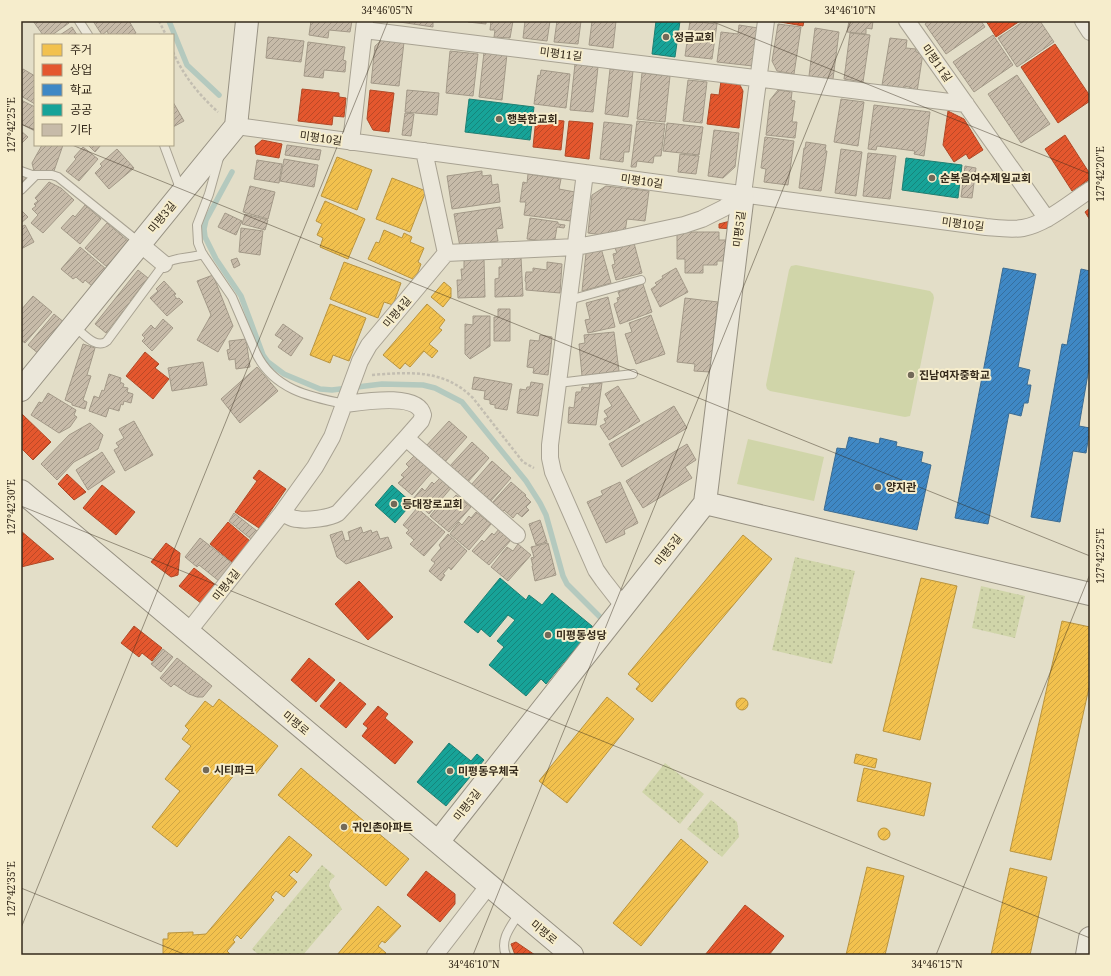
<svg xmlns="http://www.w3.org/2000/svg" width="1111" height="976" viewBox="0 0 1111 976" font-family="'Noto Serif','Noto Sans KR',serif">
<defs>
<pattern id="park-dots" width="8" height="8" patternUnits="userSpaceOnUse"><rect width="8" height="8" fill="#d0d5a9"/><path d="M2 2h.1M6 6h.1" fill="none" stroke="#b3b791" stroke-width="1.8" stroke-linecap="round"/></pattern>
<pattern id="homes-hatch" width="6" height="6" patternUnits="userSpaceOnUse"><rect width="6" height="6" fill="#f2c14e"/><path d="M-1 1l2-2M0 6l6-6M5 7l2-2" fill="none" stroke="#d0a644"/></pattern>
<pattern id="shops-hatch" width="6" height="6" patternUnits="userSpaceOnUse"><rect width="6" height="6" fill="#e4572e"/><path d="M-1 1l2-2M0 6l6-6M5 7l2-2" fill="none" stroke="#ba4826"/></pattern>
<pattern id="schools-hatch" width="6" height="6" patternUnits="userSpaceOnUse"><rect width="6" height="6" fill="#3f88c5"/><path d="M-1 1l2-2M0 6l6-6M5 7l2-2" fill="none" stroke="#366f9f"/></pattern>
<pattern id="public-hatch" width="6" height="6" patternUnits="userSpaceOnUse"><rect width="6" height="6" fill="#17a398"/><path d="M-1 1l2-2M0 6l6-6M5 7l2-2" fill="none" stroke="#16857b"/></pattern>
<pattern id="building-hatch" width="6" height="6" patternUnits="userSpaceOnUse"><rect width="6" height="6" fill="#c7bba9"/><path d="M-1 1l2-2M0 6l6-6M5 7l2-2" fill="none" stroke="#a29889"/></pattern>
</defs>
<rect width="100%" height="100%" fill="#e3dec8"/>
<path fill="#d0d5a9" d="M796 265 930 291 933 294 934 298 911 412 910 416 905 417 770 391 767 389 766 385 789 270 791 266Z
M748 439 824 457 814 501 737 484Z"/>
<path fill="url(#park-dots)" d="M795 557 855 571 832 664 772 650Z
M981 586 1025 596 1015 638 972 628Z
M665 763 704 794 680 824 642 792Z
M711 800 737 822 739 837 722 857 687 829Z
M322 865 335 876 330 881 329 886 342 909 303 955H259L252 949Z"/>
<path fill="url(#homes-hatch)" stroke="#b9943f" d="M337 157 372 170 357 210 321 196Z
M392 178 426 191 410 232 376 219Z
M325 201 365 219 348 259 320 247 323 238 317 235 322 224 316 221Z
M384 230 402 238 404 233 412 237 410 242 424 248 418 262 421 264 415 280 368 259 376 242 379 243Z
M344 262 401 283 393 305 384 302 378 318 330 299Z
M444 282 451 288V297L443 307 431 297Z
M330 304 366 318 349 361 333 355 330 363 310 355Z
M427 304 445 320 439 328 442 330 429 344 438 351 432 358 424 351 410 367 405 363 400 369 383 355Z
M743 535 772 559 652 702 636 689 640 684 628 674Z
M921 578 957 586 920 740 883 731Z
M1062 621 1090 627V683L1051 860 1010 851Z
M607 697 634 719 567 803 539 781Z
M736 704a6 6 0 1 1 12 0a6 6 0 1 1-12 0Z
M219 699 278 746 255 775 242 765 177 847 152 827 180 791 165 779 191 746 182 739 189 730 185 726 205 701 213 707Z
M856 754 877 759 875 768 854 763Z
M301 768 409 859 386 886 278 795Z
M864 768 931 783 924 816 857 801Z
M878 834a6 6 0 1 1 12 0a6 6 0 1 1-12 0Z
M289 836 312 855 297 873 294 870 289 875 297 882 284 897 276 891 271 897 274 900 241 939 237 935 233 940 235 942 227 951 231 955H163V939H168V933L193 932V935L206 934Z
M681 839 708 862 641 946 613 923Z
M867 867 904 876 885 955H846Z
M1010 868 1047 877 1030 955H991Z
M378 906 401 926 385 943 382 941 378 946 386 953 384 955H337Z"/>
<path fill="url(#shops-hatch)" stroke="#b04a28" d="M775 21H804L803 26Z
M986 21H1020L996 37Z
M1055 44 1090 96V101L1058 123 1021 67Z
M721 81 739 83 743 91 739 128 707 124 711 94 719 95Z
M302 89 339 93V97L346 98 344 117 333 116 332 125 298 121Z
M370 90 394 93 389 132 373 130 367 119Z
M948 111 964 119 983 150 969 159 966 154 954 162 943 145Z
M536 118 564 121 561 150 533 147Z
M569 121 593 123 589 159 565 156Z
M1065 135 1090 174V179L1072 191 1045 149Z
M262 140 282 144 279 158 256 154 255 146Z
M1090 208V220L1085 212Z
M734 220 732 229 719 228V224Z
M145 352 159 364 155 368 169 379 153 399 126 376Z
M22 414 51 442 33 460 21 448V415Z
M259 470 286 489 259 528 235 512 257 481 253 478Z
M67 474 86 492 74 500 58 484Z
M102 485 135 512 116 535 83 508Z
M228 522 250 541 233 563 210 544Z
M21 531 54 559 21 567Z
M166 543 180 553 178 575 171 577 151 562Z
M194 568 217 586 202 604 179 586Z
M359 581 393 617 368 640 335 604Z
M134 626 162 648 152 661 142 653 139 657 121 643Z
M309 658 335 680 316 702 291 680Z
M340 682 366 704 346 728 320 706Z
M378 706 388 714 385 718 413 742 395 764 362 736 368 728 363 724Z
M426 871 455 894V904L440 922 407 895Z
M745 905 784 936 769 955H705Z
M516 942 535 955H515L511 944Z"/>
<path fill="url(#schools-hatch)" stroke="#3c6c92" d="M1003 268 1036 274 1018 367 1030 370 1027 385H1031L1028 403H1024L1021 416 1009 413 988 524 955 518Z
M1081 269 1090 271V362L1079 426 1090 428 1086 453 1073 451 1060 522 1031 517 1062 344 1067 345Z
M849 437 879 444 880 438 897 442 896 446 923 452 921 462 931 465 917 530 824 510 837 448 846 449Z"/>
<path fill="url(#public-hatch)" stroke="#207f72" d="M656 21H680L675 57 652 54Z
M469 99 534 107 530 140 465 132Z
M906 158 962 165 958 198 902 190Z
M392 485 412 503 395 523 375 505Z
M500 578 526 600 529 595 542 605 552 593 598 631 569 666 564 662 546 684 541 679 526 696 489 665 504 647 497 641 515 620 508 615 490 637 481 629 478 633 464 622Z
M449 743 471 761 477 754 484 760 446 806 417 782Z"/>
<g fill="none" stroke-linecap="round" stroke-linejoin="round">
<path stroke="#b4c9be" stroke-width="5.5" d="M169 21 187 65 219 95
M232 172 206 220 204 229 205 237 216 259 241 296 263 355 268 362 284 374 320 389 332 390 382 384 423 385 435 388 462 402 526 481 540 503 546 515 563 576 567 584 602 619"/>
</g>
<path fill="url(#building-hatch)" stroke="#a39988" d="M33 21H68L69 23 52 35H43Z
M93 21H129L136 33 132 35H109L107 31 102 35Z
M311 21H352L350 32 329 30 328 38 309 35Z
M393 21H433V27Z
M468 21H486V24L468 22Z
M491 21H513L510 38 494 37 495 30H490Z
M525 21H550L547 41 523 38Z
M557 21H581L578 44 554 42Z
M592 21H616L613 48 589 45Z
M690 21 717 24 712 59 685 56Z
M849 21H873L872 29 866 28V34L847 32Z
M929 21H981L985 27 946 54 925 24Z
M1024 21H1040L1054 42 1017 67 998 38Z
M778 24 801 27 794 74 777 71 772 61Z
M739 25 758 28 753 66 717 62 721 32 738 34Z
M72 27 77 35H60Z
M815 28 839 32 833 79 809 76Z
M850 33 870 35 863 82 844 79Z
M993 35 1013 65 974 92 953 62Z
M268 37 304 41 301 62 266 58Z
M890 38 907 40 906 48 916 49V52L923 53 917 92 911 91 912 88 905 86V88L882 85Z
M383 39 404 42 399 86 371 83 375 46Z
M308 42 345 47 343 60 346 61 345 72 324 70 323 78 304 76Z
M450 51 478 54 473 96 446 93Z
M484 52 507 54 502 100 479 97Z
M575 64 598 67 593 112 570 110Z
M23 69 35 76V104L21 96V73Z
M610 69 633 71 628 117 605 114Z
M541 70 570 74 566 108 534 104 538 75 540 76Z
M642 73 670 76 665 122 637 119Z
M1017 75 1050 124 1021 143 988 94Z
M688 80 707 82 702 123 683 121Z
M407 90 439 93 437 115 405 112Z
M778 90 792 92 791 100 795 101 792 122H797L795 138 766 135 770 100Z
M841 99 864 102 858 146 834 142Z
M21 100 35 107V131L21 124Z
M173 102 184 121 173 127Z
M874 105 930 112 924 156 914 154 915 151 877 146 876 150 868 149Z
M405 113 414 114 411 136 402 135Z
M637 121 665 124 661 156H654L653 163 637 161 636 167H631Z
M604 122 632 125 629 152H624L623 162 600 159Z
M667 123 703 127 699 155 663 151Z
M714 130 739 133 735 167 723 178 708 176Z
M21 131 28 137 21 144Z
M765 137 794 141 788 185 764 182 766 169 761 168Z
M806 142 826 145 825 151H827L821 191 799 188 804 148H805Z
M42 145H63L54 171H34L32 163Z
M88 145H101L95 152Z
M287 145 321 150 319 160 285 155Z
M83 147 98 159 79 181 66 171 76 159 74 157Z
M117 149 134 168 109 189 95 173 102 166 100 164Z
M841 149 862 152 856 196 835 193Z
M868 153 896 156 890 199 863 196Z
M680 154 699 156 696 174 678 172Z
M284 159 318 165 314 187 280 181Z
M257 160 282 164 279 183 254 179Z
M965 166 976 168 972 198 961 197Z
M482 171V176L491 175 492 185 498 184 500 202 452 209 447 176Z
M21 174 27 177 26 182 21 186Z
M528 174 561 179 559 189 575 192 571 221 524 215 526 202H520L523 182 527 183Z
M49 182 61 188 74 200 43 233 31 223 38 215 32 209 36 206 34 204 38 201 35 198Z
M250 186 275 192 268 219 243 212Z
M606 186 649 191 645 221 627 219 625 232 611 231V236L588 233 592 195Z
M85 205 101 219 80 244 61 228 73 215 75 217Z
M500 207 503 228 496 229 498 241 460 247 454 214Z
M21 210 28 217 21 223Z
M225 213 242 221 236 235 218 227Z
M245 214 268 220 265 230 242 224Z
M530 218 558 222V224L565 225 564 228 557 227 555 239H552L551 242 527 239Z
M107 223 128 241 107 267 85 248Z
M25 225 34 242 21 249V227Z
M241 228 263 231 260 255 239 252Z
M677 232H719V240H729L726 261H717V265H703V273H685V259H677Z
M634 243 642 273 616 280 612 265 615 264 613 254 617 253 615 248Z
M80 247 106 269 92 286 85 280 83 283 76 277 73 279 61 269Z
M601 248 611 283 582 291 586 253Z
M521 257 523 296 495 297V279L499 278V267H502V258Z
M237 258 240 265 234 268 231 260Z
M484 259 485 297 458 298 457 280H462L461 269H464V260Z
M547 262 562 264 560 293 526 290V282L525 281 526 272H533V268L547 270Z
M676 268 688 292 660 307 651 289 657 285 655 283 663 278 662 276Z
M138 270 148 278 130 301 132 303 125 312 123 311 106 333 95 324Z
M213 275 233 326 218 352 197 340 211 315 197 281Z
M164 281 176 294 174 295 177 299 179 298 183 302 167 316 150 298 158 291 156 289Z
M643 284 652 312 620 324 614 304 618 302 617 298 620 297 618 292Z
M33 296 52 312 25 343 21 340V310Z
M608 297 615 327 588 333 585 320 590 319 586 303Z
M685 298 718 302 710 372 694 371 695 364 677 362Z
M498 309H510V341H494V317H498Z
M54 314 65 323 39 354 28 345Z
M651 315 665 354 636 364 625 334 632 332 629 323Z
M473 316H490V346L470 359 465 354V324L473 325Z
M163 319 173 328 152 351 142 341 145 338 142 335 151 325 155 329Z
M283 324 303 338 291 356 278 347 283 340 275 335Z
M614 332 619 371 582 376 579 344 585 343 584 335Z
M540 335 552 337 548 375 533 373 534 368 527 367 530 340 539 341Z
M246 339 250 367 236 369 235 359 229 360 227 350 230 349 229 341Z
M83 344 95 348 87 375 91 376 83 400 87 402 85 409 72 405V403L65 400Z
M203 362 207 385 172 391 168 368Z
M257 367 278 391 240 423 221 399Z
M109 374 121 378 120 382 124 384 123 387 128 388 127 392 133 394 131 403 124 401 123 405 121 404 119 411 109 408 106 417 89 411 94 396 99 398 102 390 104 391Z
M474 377 512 384 507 410 495 408V405L490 404V400L484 399 485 391 472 389Z
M531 382 543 384 538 416 517 413 520 389 526 390 527 387H530Z
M602 383 596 425 568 423 569 407 574 408 576 392H581L582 387 589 388 590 384Z
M618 386 640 421 609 440 600 426 606 423 604 419 608 417 604 411 612 406 605 394Z
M48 393 76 410 74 415 77 417 70 427 59 433 31 415 39 402 42 403Z
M674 406 687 428 622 467 609 444Z
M134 421 153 455 125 471 114 450 119 447 116 443 124 438 119 429Z
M449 421 467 437 444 463 426 446Z
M90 423 103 435 98 449 74 462 57 480 41 464 69 435Z
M472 442 489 458 467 483 449 467Z
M687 444 696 460 685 467 692 478 643 508 626 481Z
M102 452 115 472 88 490 76 470Z
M416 454 434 470 412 495 398 483 404 477 401 475 409 467 406 464Z
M492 461 511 478 490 502 471 485Z
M440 478 451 488 429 514 413 499 422 488 425 491 432 482 434 484Z
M511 482 526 495 525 496 531 502 526 507 529 510 522 517 517 513 513 518 504 510 502 512 492 503Z
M620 482 638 523 624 530 625 534 606 543 587 502 603 495 601 491Z
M456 495 471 507 449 532 430 516 439 505 442 507 449 499 451 501Z
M417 508 445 532 424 556 410 544 414 540 406 533 409 530 403 525Z
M476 512 491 524 469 550 450 534 459 522 462 525 469 516 471 518Z
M234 513 257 531 251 539 229 521Z
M540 520 547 542 536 545 529 524Z
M361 527 363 533 371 530 372 533 377 531 380 539 388 537 392 548 346 564 337 557 330 535 342 531 345 541 350 540 348 532Z
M499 529 511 540 489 565 472 551 482 540 484 542 492 533 494 535Z
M448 534 467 551 451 570 449 567 443 574 445 575 441 581 429 571 435 563 431 560 441 548 439 545Z
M200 538 232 563 219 581 199 565 197 567 185 557Z
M548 543 556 575 535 581 532 566H533L531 558 534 557 531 547Z
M518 544 531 555 508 581 491 567 507 547 513 551Z
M163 649 173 657 161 672 151 664Z
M177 658 212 686 203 697H197L189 694 174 684 171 687 160 678Z"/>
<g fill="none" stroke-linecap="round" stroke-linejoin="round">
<g stroke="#a8a292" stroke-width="10">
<path id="lane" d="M79 21 88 35
M164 145 181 191
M219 158 209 194 197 225 198 243 202 253 232 297 256 353C273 389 309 397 345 404
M21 171 32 175H52L58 177 140 243
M21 190 35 176
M569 300 641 280
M74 326C83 333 96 350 107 341L164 264C176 256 190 259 203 254
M558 383 633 374
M506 955C499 939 512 925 520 912"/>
</g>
<g stroke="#a8a292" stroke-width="18">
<path id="street" d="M907 21 1047 219
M1083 21 1090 32
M364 30 966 104
M236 126 986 227C998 228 1011 230 1023 228 1046 224 1071 202 1090 190
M351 142 365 21
M424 151 446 253
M585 173 550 445V458L553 472 596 570 603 580 624 607
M140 244 164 264
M406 438 517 535
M282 513C287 515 292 519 297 519 307 521 330 518 338 513L406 438 421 421 423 415C418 392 362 402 345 404
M188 632 282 513 315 467 332 437 360 361 369 345 446 253 576 247 619 239 684 225 702 219 724 208 743 194 766 21
M435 955 489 885"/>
</g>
<g stroke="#979182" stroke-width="24">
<path id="secondary" d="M21 390 236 126 247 21
M21 491 572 955
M705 503 1090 594
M438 842 705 503 743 194
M1087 955 1090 938"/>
</g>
<path stroke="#c3beb1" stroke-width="2.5" stroke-dasharray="3 2" stroke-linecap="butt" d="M159 21 166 35
M173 52C183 75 199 95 218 112
M372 375C410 372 444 369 473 398L523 462 534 468"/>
<use href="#lane" stroke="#ebe7da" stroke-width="8"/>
<use href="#street" stroke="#ebe7da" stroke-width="16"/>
<use href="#secondary" stroke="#ebe7da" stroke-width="22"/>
</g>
<path fill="none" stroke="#352a1b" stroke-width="1" stroke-opacity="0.45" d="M711 21 1090 174M21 124 35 130M72 145 1090 556M21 506 1090 938M21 888 186 955M21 928 388 21M473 955 851 21M936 955 1090 574"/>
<g fill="#726958" stroke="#f6edcc" stroke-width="1.5">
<circle cx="666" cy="37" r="4"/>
<circle cx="499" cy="119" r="4"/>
<circle cx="932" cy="178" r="4"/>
<circle cx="911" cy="375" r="4"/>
<circle cx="878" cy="487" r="4"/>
<circle cx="394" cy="504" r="4"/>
<circle cx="548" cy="635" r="4"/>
<circle cx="206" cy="770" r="4"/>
<circle cx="450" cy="771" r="4"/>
<circle cx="344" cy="827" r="4"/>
</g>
<g text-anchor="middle" stroke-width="4" stroke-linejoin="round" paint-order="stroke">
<g font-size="11" font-weight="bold" fill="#352a1b" stroke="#f6edcc" text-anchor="start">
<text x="674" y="41">정금교회</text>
<text x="507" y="123">행복한교회</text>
<text x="940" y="182">순복음여수제일교회</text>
<text x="919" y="379">진남여자중학교</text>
<text x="886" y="491">양지관</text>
<text x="402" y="508">등대장로교회</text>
<text x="556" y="639">미평동성당</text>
<text x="214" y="774">시티파크</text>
<text x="458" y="775">미평동우체국</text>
<text x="352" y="831">귀인촌아파트</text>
</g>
<g font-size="11" fill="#352a1b" stroke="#f6edcc">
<text transform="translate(561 54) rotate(7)" y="4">미평11길</text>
<text transform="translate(937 63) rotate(55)" y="4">미평11길</text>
<text transform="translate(321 138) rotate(8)" y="4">미평10길</text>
<text transform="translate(642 181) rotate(8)" y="4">미평10길</text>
<text transform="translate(162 217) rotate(-51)" y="4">미평3길</text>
<text transform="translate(963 224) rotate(7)" y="4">미평10길</text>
<text transform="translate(739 229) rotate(-83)" y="4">미평5길</text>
<text transform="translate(397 312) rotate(-50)" y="4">미평4길</text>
<text transform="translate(668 550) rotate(-52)" y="4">미평5길</text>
<text transform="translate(226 585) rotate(-52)" y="4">미평4길</text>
<text transform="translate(296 723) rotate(40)" y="4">미평로</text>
<text transform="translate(467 805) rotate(-52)" y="4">미평5길</text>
<text transform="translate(544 932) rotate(40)" y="4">미평로</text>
</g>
</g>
<rect width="1111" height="976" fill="none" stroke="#f6edcc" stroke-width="44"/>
<rect x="34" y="34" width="140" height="112" fill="#f6edcc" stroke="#a99f85"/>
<rect x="42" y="44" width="20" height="12" fill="#f2c14e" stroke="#a99f85"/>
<text x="70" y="54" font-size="12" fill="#352a1b">주거</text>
<rect x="42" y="64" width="20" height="12" fill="#e4572e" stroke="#a99f85"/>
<text x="70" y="74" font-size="12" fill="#352a1b">상업</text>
<rect x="42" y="84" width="20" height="12" fill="#3f88c5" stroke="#a99f85"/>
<text x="70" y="94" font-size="12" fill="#352a1b">학교</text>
<rect x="42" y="104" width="20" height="12" fill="#17a398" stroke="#a99f85"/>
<text x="70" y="114" font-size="12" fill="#352a1b">공공</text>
<rect x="42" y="124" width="20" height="12" fill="#c7bba9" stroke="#a99f85"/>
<text x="70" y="134" font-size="12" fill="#352a1b">기타</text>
<rect x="22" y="22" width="1067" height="932" fill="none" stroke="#352a1b" stroke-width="1.5"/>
<g font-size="10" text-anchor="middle" fill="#352a1b">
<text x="387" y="14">34°46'05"N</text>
<text x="850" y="14">34°46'10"N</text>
<text transform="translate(11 125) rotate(-90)" y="4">127°42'25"E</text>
<text transform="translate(1100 174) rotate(-90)" y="4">127°42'20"E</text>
<text transform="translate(11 507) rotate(-90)" y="4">127°42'30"E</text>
<text transform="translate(1100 556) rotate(-90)" y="4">127°42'25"E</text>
<text transform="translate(11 889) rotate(-90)" y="4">127°42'35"E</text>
<text x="474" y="968">34°46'10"N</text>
<text x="937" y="968">34°46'15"N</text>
</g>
</svg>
